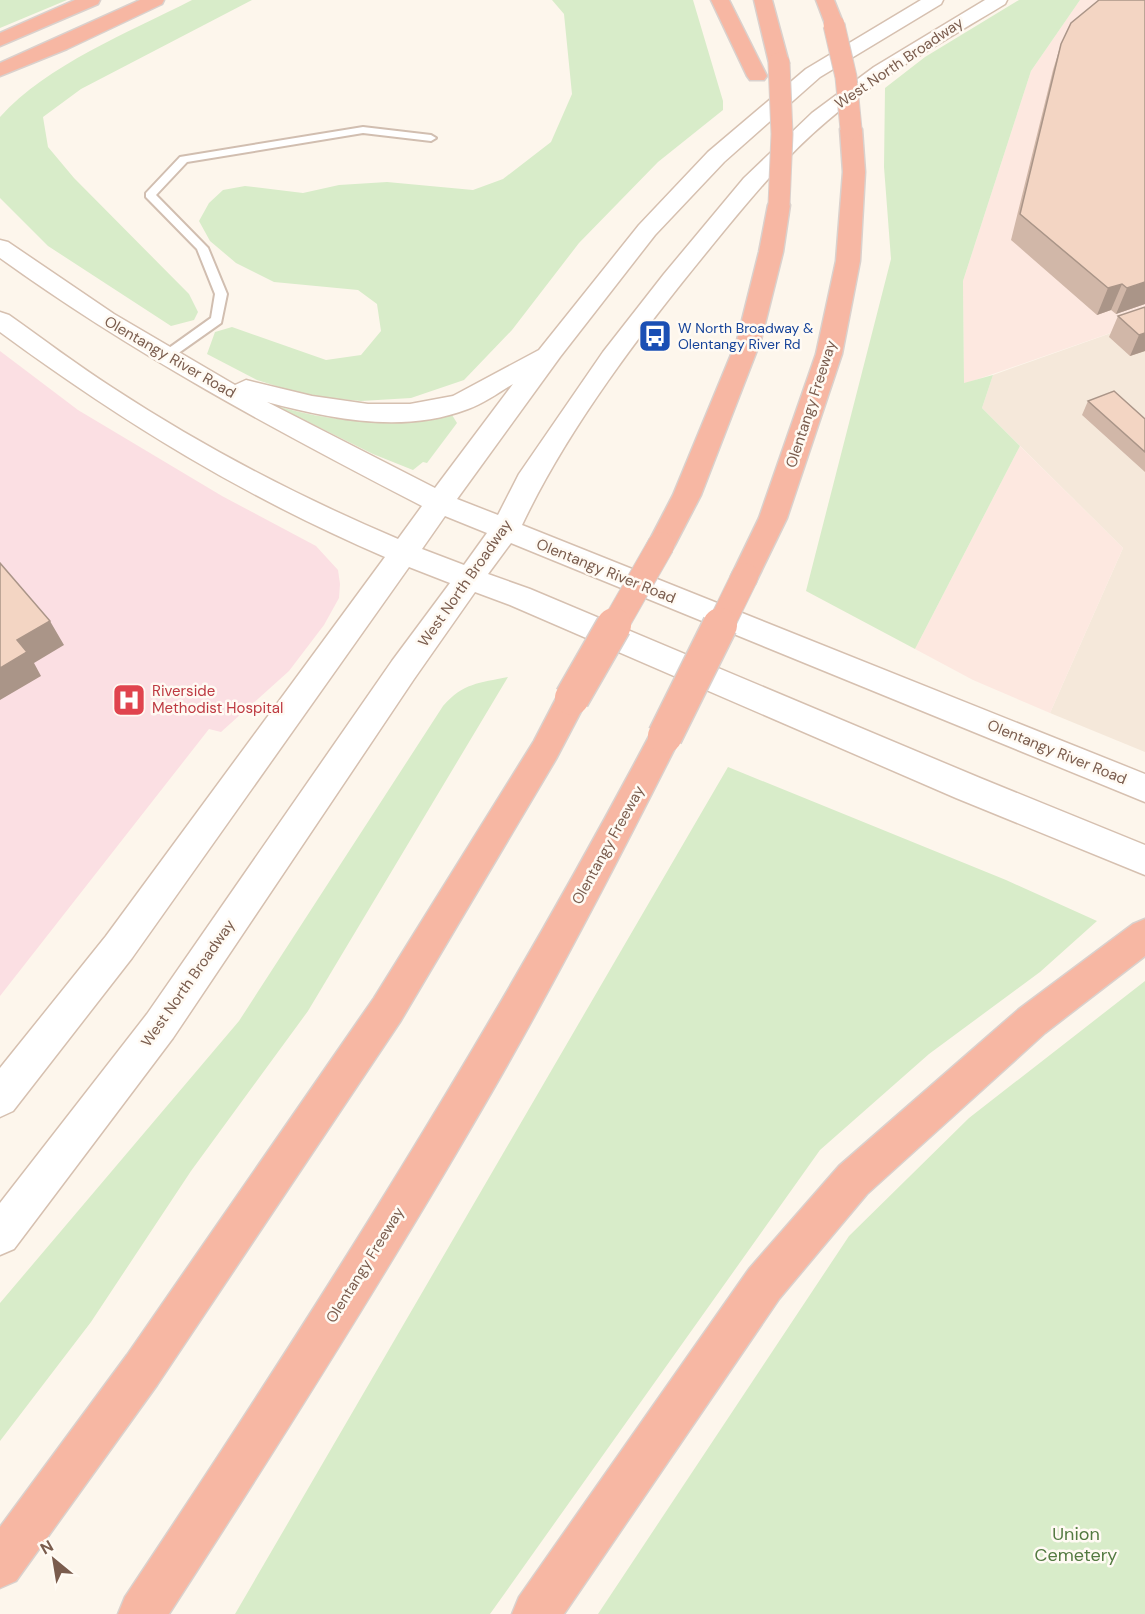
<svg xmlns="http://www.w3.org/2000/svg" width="1145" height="1614" viewBox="0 0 1145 1614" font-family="'DM Sans',sans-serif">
<rect width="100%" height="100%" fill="#fdf6ec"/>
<path fill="#f5e8da" d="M1145 321V752L1050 713 1123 548 982 408 993 375Z"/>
<path fill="#fde8e0" d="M1080 0H1145V321L964 384 963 281 1031 71Z
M1020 446 1123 548 1050 713 973 680 915 649Z"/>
<path fill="#fbdfe3" d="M0 351 78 410 222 496 316 546 338 570 340 584 339 598 324 625 289 671 221 732 209 729 0 996Z"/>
<path fill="#d8ecc9" d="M0 0H67L0 28Z
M192 0H252L81 89 43 117 48 147 74 178 189 294 198 312 194 320 171 326 48 246 0 198V117C48 64 128 33 192 0Z
M552 0H693L723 101V110L658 162 579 243 512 330 464 380 411 398 361 401 308 396 257 380 207 354 215 332 232 327 326 360 361 355 381 331 377 304 358 290 274 282 236 263 210 241 199 221 209 203 223 190 245 186 303 193 339 185 387 182 473 190 503 179 551 142 572 94 564 14Z
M1019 0H1080L1031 71 963 281 964 383 993 375 982 408 1020 446 915 649 806 591 891 259 884 167 885 88 925 57Z
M274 405C332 423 393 427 452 415L457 423 427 463 423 462 413 470 373 454Z
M508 677 308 1011 191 1171 91 1322 0 1441V1303L239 1021 443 706C463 683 479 683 508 677Z
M728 767 1006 880 1097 921 1040 972 929 1054 820 1150 490 1614H235Z
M1145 981V1614H598L849 1236 969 1118Z"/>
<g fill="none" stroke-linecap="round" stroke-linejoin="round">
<g stroke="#d1beb0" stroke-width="4">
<path id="lane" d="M363 127 431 135 436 138 431 141 363 133 187 162 156 195 208 248 227 294 221 323 170 359H162L160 356 162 353 211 318 215 294 197 249 146 197V193L180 157Z"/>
</g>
<g stroke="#d6c0b0" stroke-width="3">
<path id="secondary" d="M921 0H943L941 4 820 77 724 162 655 235 560 357 457 499 498 515 519 474 603 352 664 274 744 178 812 113 874 67 985 0H1007L1005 4C944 41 881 75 827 121 783 158 746 204 710 248 642 331 568 428 522 525L1145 774V802L511 543 488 574 530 589 980 778 1145 845V875L956 798 510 605 475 592 414 679 173 1038 14 1249 0 1255V1203L147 1014 392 661 450 583 409 567 132 958 13 1111 0 1117V1068L106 936 385 557C243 496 124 423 0 332V312L9 315C43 339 77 365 113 388 203 447 299 497 398 539L422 506C277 431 133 354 0 258V240L8 242 114 314 235 385 246 380 312 396 368 404H410L453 396 539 350 639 225 708 152 806 69ZM513 384 435 488 267 402C331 419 403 434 468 409 483 404 498 393 513 384ZM445 516 487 533 464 565 422 549Z"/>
</g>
<g stroke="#dad1cd" stroke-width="3">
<path id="highway" d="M75 0H100L98 4 0 46V33Z
M140 0H164L162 4 67 49 0 76V63Z
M711 0H729L767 76 764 80H750L747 76Z
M754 0H772L789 63 786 67H772L769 63Z
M816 0H834L844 25 841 29H827Z
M851 123 858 125 862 129 865 172 860 261 842 354 787 518 755 584 745 587 735 584 731 576 759 518 816 354 836 261 843 172 840 129 844 125Z
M779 198 787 200 790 205 783 252 761 340 701 495 675 545 671 552 661 555 651 552 647 545 673 495 737 340 759 252 768 205 771 200Z
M572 686 583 689 588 698 556 759 400 1022 157 1385 16 1581 0 1588V1527L127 1355 374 998 534 741 561 689Z
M665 723 676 727 681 736C621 855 560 973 494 1088 391 1267 281 1441 169 1614H118L125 1597C314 1314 495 1028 654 727Z
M1145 919V956L1045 1033 867 1194 779 1299 564 1614H512L519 1597 749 1269 839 1166 1019 1009 1133 924Z"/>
</g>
<use href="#lane" fill="#fff" fill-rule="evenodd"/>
<use href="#secondary" fill="#fff" fill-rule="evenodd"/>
<use href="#highway" fill="#f7b7a3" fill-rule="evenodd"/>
<g stroke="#dad1cd" stroke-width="23" stroke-linecap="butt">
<path id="highway-bridge-far2" d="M834 25 846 77 851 129
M779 63 782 134 779 205"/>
</g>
<g stroke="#dad1cd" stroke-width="28" stroke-linecap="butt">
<path id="highway-bridge-far1" d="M614 627 661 545
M720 627 745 576"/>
</g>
<g stroke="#dad1cd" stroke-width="37" stroke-linecap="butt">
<path id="highway-bridge" d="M572 698 614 625
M665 736 720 625"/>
</g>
<use href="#highway-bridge-far2" stroke="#f7b7a3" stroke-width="21"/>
<use href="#highway-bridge-far1" stroke="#f7b7a3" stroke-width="26"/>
<use href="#highway-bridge" stroke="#f7b7a3" stroke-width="34"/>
</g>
<path fill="#d1b7a8" d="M1145 0V304L1116 314 1111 310 1097 315 1011 240 1053 70 1061 44Z
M1145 307V351L1130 356 1109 337 1118 316Z
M1088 401 1145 419V472L1082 415Z"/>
<path fill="#aa9588" d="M1145 282V304L1116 314 1127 288Z
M1122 284 1111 310 1097 315 1108 288Z
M1145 333V351L1130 356 1139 335Z
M50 621 64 645 34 663 41 676 0 700V668L17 640Z"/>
<path fill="#f3d5c3" stroke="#aa9588" stroke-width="1.5" d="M1099 0H1145V282L1127 288 1122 284 1108 288 1020 214 1061 44 1071 23Z
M1145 307V333L1139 335 1118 316Z
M1114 391 1145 419V452L1088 401Z
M0 563 50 621 17 640 27 652 0 668Z"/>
<defs>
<g id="bus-square" transform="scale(1.725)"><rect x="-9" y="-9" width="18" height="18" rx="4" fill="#1a4fb4" stroke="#fffaf3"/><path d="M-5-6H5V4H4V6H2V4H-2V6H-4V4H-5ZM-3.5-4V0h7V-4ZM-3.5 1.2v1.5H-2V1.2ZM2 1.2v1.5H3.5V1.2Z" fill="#fff"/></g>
<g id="hospital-square" transform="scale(1.725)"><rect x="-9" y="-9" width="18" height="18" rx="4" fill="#e0444e" stroke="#fffaf3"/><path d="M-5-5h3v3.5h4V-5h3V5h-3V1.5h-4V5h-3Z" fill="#fff"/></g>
</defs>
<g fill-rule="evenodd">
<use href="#bus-square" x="655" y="336"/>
<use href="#hospital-square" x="129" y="700"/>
</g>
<g text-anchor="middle" stroke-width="5" stroke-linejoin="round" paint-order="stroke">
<g font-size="14" fill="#164399" stroke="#fffaf3" text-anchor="start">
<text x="678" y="333">W North Broadway &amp;<tspan x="678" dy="16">Olentangy River Rd</tspan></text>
</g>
<g font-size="15" fill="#7a5c4d" stroke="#fffaf3">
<text transform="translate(899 63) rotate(-34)" y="5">West North Broadway</text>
<text transform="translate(170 357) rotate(30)" y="5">Olentangy River Road</text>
<text transform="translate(811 404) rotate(-72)" y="5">Olentangy Freeway</text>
<text transform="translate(606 571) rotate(22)" y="5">Olentangy River Road</text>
<text transform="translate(465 583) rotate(-55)" y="5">West North Broadway</text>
<text transform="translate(1057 752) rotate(22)" y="5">Olentangy River Road</text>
<text transform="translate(608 845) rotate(-61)" y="5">Olentangy Freeway</text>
<text transform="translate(188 983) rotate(-55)" y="5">West North Broadway</text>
<text transform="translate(365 1265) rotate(-58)" y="5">Olentangy Freeway</text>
</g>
<g font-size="15" fill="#be3a42" stroke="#fffaf3" text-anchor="start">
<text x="152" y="696">Riverside<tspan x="152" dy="17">Methodist Hospital</tspan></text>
</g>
<g font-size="18" fill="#537a41" stroke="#fffaf3">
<text x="1076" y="1540">Union<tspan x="1076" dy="21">Cemetery</tspan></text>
</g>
</g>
<g transform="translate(54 1560) rotate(330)" stroke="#fffaf3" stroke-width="4.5" paint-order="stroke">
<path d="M0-4.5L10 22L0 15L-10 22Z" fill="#7a5c4d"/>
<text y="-9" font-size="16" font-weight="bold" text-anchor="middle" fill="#7a5c4d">N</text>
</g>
</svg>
